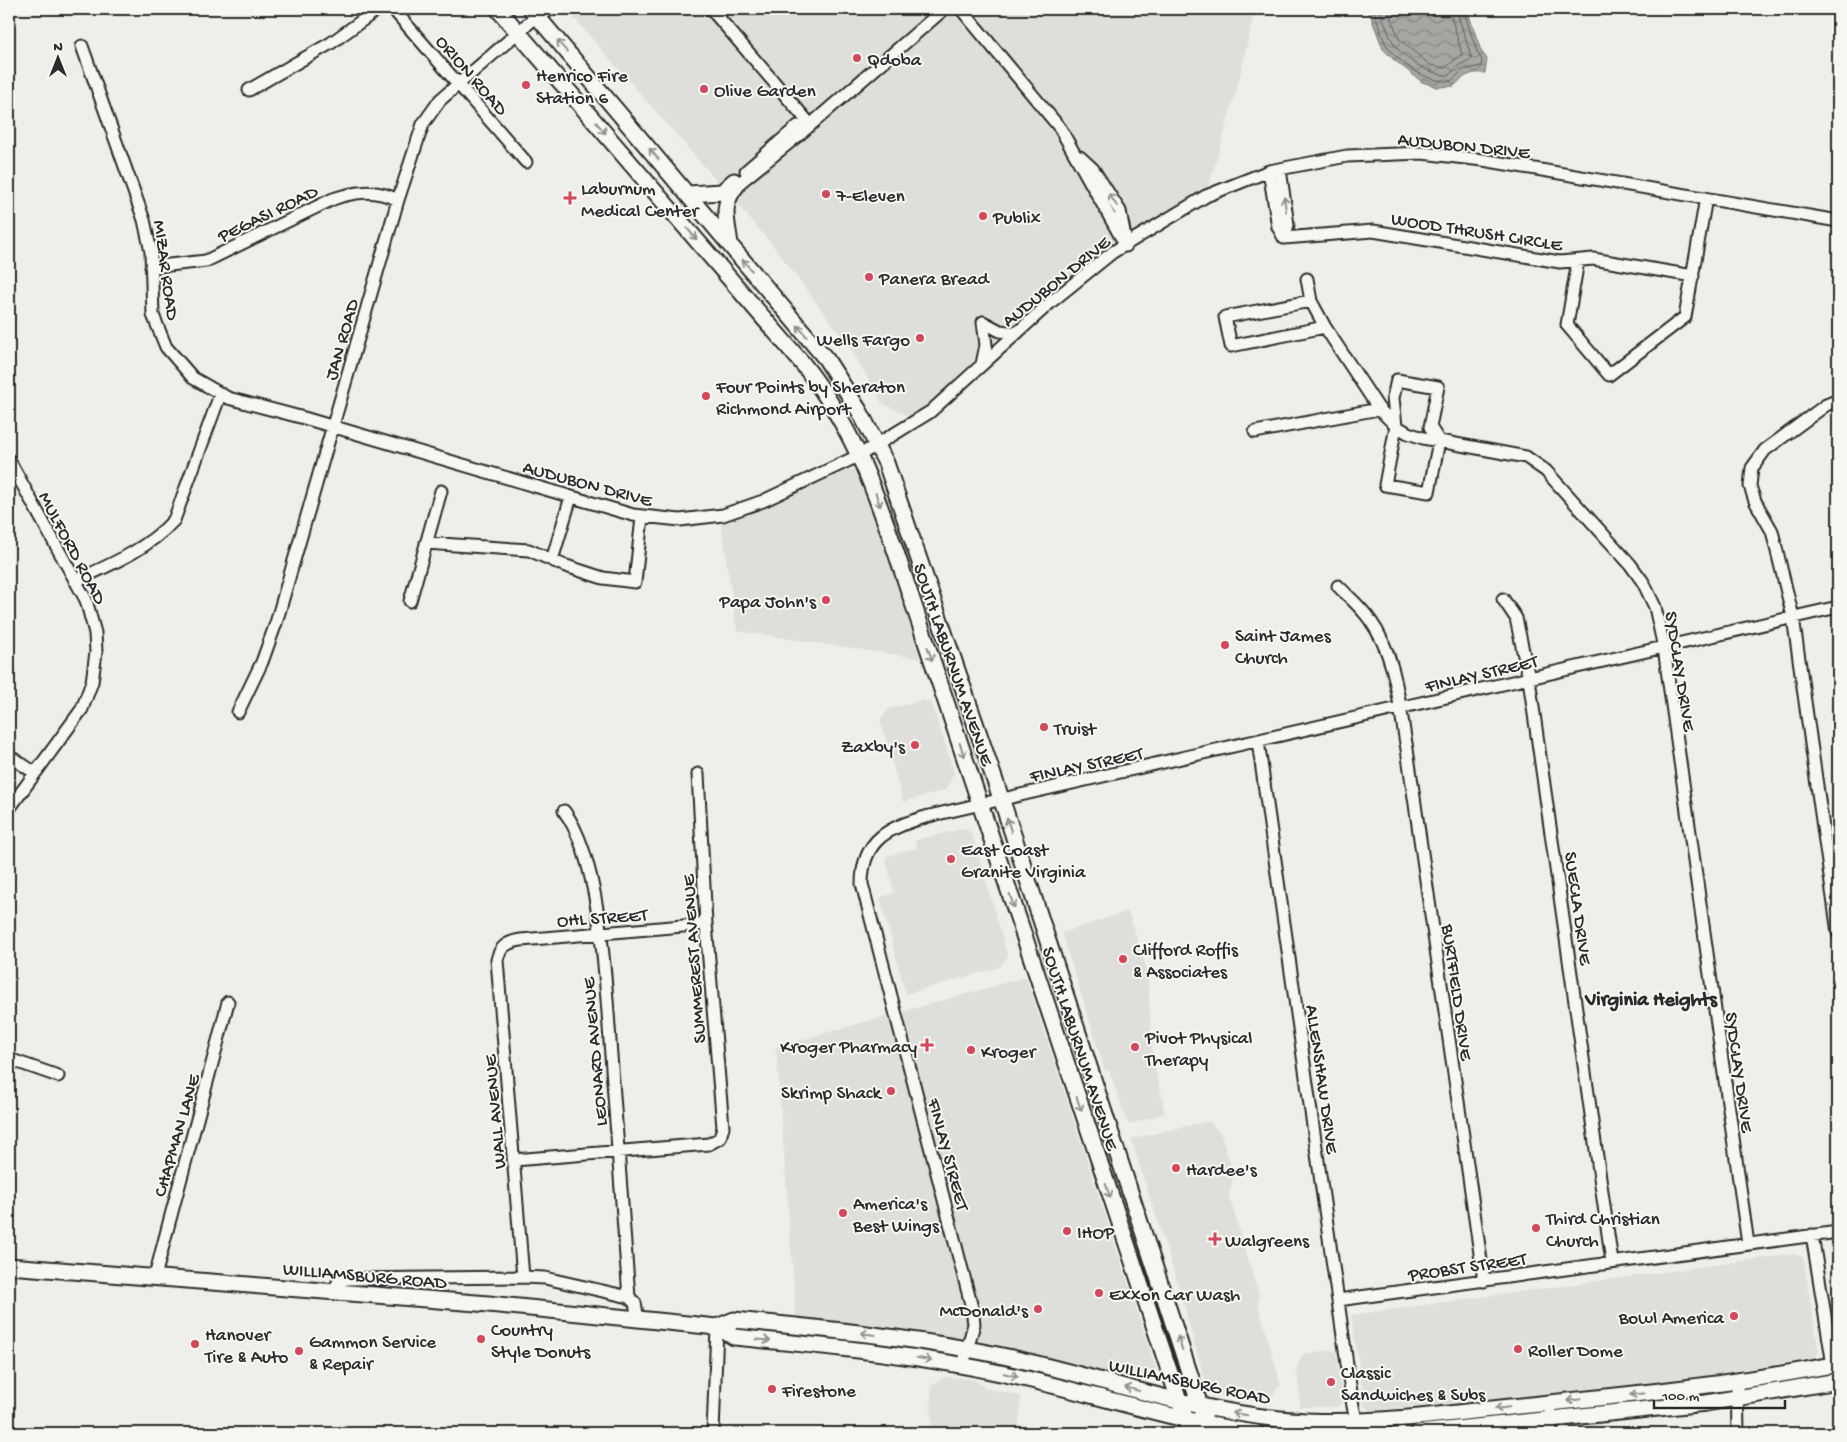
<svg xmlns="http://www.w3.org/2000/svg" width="1847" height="1442" viewBox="0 0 1847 1442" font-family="'Gochi Hand',sans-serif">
<defs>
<pattern id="water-waves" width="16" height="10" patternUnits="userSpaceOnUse" patternTransform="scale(1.25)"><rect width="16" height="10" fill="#a6a6a3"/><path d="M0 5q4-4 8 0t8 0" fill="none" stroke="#878785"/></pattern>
</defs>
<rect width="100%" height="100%" fill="#eeeeea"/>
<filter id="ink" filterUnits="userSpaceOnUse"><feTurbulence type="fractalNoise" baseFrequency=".02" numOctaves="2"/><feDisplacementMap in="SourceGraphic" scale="10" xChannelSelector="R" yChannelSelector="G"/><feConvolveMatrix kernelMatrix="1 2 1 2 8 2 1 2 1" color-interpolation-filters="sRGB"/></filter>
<g filter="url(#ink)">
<path fill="#dededb" d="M566 9H1255L1240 77 1206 196 1126 246 917 420 882 403 849 346 771 243Z
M844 469 856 470 862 478 923 659 737 631 721 524Z
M923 700 932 704 954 772 946 790 903 802 880 719 889 709Z
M965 828 972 834 1008 956 1000 967 906 994 880 898 894 893 886 859 887 856 917 848 915 840Z
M1128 911 1147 970 1153 1059 1165 1113 1128 1125 1109 1070 1105 1071 1062 933Z
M1026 977 1156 1368 1154 1376 1150 1379 1142 1381 970 1352 797 1330 776 1047Z
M1209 1121 1220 1132 1234 1174 1229 1196 1259 1295 1258 1304 1281 1385 1268 1399 1252 1401 1214 1394 1206 1384 1175 1275 1131 1139Z
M1794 1254 1803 1257 1819 1352 1814 1358 1696 1378 1371 1411 1365 1407 1351 1315Z
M1334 1350 1337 1354 1342 1402 1336 1407H1300L1297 1366 1303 1354Z
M945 1377 973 1379 985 1388 1021 1396 1018 1433H932L931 1386Z"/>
<path fill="url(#water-waves)" stroke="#757573" d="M1368 9H1467L1481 51 1487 59 1485 73C1470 72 1465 75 1454 86L1437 87 1422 82 1393 59 1383 49Z"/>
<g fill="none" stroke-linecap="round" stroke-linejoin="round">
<path stroke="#5c5c5b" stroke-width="1" d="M1373 9C1378 20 1381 36 1387 46 1400 65 1429 83 1451 81L1463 70 1481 66 1482 60 1477 52 1463 9
M1380 9C1384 19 1387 33 1393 42 1402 58 1431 76 1449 75L1459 65 1472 59 1456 9
M1388 9 1399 39 1430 65 1445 68 1462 54 1449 9"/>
<g stroke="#2b2b2b" stroke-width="15">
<path id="minor" d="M393 9 526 162
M711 9 810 124
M961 9 1060 128 1126 246
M82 46 144 220 151 252 153 315 166 347 193 378 228 398 304 418 633 515 680 520 723 515 763 501 860 455 930 412 1051 302 1113 252 1206 196 1269 171 1347 156 1422 153 1483 160 1838 221
M249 90 331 43 378 9
M1080 157 1093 169 1120 211 1125 237
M1280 169 1288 225 1284 238
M746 171 798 126
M1269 171 1278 227 1284 238
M737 185 800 134 944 9
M1284 238 1373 231 1560 262 1593 259 1693 276
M1578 261 1567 325 1609 375 1685 317 1706 198
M151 267 206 261 333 199C356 191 375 189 398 200
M1307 279 1311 301 1325 327 1379 409 1396 426 1408 433 1423 438 1526 457 1546 471 1630 564 1643 582 1655 607 1664 648 1748 1244
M1311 301 1225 317 1231 346 1325 327
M983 322 1000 331 1017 333
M982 364 986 345 983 322
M1397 380 1438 387 1430 427 1439 441 1429 492 1385 485 1396 426 1393 398Z
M1838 400 1826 405 1765 450 1752 468 1750 486 1755 501 1772 531 1793 617 1838 933
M1255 432 1379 409
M9 460 86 600 95 633 96 652 92 682 82 709 9 809
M426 543 529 550 563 565 603 578 635 582 642 517
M552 560 571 497
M75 581C110 565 148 549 174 520L220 395
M1338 586C1349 597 1361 607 1370 620 1397 657 1399 706 1407 749L1484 1281
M1503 599 1516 618 1529 679 1612 1262
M410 601 441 491
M238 712 262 662 276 623 398 200 423 124 440 100 537 16 552 9
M1258 741 1353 1406 1359 1433
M9 756 34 772
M564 811C602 861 606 991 611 1055 617 1135 623 1216 629 1297
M9 1059 58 1076
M514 1160 709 1144 720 1138 723 1127 706 924 698 774
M1812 1235 1833 1365
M155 1277C178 1185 205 1094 228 1002
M523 1277 497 960C500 946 508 942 521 940L706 924
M333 1291 339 1281 347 1279 523 1277 545 1278 629 1297 635 1303 638 1319
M1338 1300 1838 1232
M963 1365 974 1324 972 1308 862 884C862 838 890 827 929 816L1838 607
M1737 1382 1738 1433
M1550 1412 1551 1433
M713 1433 717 1327"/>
</g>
<g stroke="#2b2b2b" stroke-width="19">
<path id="major" d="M498 9 803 364C859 435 880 505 908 588L1190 1433
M531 9 826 359 860 412 886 463 1005 810 1209 1433
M688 194 722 192 734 181
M730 244C727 220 720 205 737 185
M9 1266 489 1304 717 1327 734 1337C825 1346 915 1354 1005 1374 1089 1392 1171 1420 1256 1433
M717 1327 734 1320C828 1329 920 1338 1012 1358 1102 1378 1189 1410 1280 1419 1357 1427 1434 1415 1510 1407 1620 1396 1729 1385 1838 1364
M1418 1433 1706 1403 1838 1381"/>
</g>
<use href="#minor" stroke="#f6f6f2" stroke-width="11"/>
<use href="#major" stroke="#f6f6f2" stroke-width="15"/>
</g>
<defs><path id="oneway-shaft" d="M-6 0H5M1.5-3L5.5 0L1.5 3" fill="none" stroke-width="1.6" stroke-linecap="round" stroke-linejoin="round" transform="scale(1.25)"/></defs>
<g stroke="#90908e">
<use href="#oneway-shaft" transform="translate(562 46) rotate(-131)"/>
<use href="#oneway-shaft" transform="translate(601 128) rotate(49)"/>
<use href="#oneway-shaft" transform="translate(654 154) rotate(-130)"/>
<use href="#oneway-shaft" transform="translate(1113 200) rotate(-124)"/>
<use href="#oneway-shaft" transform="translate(1285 204) rotate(-98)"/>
<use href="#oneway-shaft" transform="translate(692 234) rotate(50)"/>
<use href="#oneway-shaft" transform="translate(747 265) rotate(-130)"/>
<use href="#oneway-shaft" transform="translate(802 331) rotate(-130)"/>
<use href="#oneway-shaft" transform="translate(878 500) rotate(71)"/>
<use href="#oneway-shaft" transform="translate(930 654) rotate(70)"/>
<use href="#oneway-shaft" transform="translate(962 750) rotate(71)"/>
<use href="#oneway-shaft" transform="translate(1009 825) rotate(-108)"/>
<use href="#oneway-shaft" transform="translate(1012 901) rotate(72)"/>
<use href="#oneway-shaft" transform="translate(1079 1104) rotate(72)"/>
<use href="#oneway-shaft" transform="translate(1108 1191) rotate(72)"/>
<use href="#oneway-shaft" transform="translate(868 1334) rotate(-173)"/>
<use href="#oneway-shaft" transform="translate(763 1340) rotate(5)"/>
<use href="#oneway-shaft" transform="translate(1180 1343) rotate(-108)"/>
<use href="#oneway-shaft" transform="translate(924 1359) rotate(10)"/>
<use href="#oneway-shaft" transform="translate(1011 1375) rotate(13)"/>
<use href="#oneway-shaft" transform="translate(1132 1389) rotate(-165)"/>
<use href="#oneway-shaft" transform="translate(1637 1394) rotate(174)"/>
<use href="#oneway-shaft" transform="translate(1574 1400) rotate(174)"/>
<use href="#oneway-shaft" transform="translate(1502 1408) rotate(174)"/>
<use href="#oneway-shaft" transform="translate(1240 1414) rotate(-170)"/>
</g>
</g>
<g fill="#d1495b" stroke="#f6f6f2" stroke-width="2">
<circle cx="857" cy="58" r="5"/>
<circle cx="526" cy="85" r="5"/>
<circle cx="704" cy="89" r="5"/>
<circle cx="826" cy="194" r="5"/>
<path d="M567.5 190.5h5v5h5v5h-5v5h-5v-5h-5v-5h5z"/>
<circle cx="983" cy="216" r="5"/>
<circle cx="869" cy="277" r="5"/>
<circle cx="920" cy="338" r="5"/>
<circle cx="706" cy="396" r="5"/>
<circle cx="826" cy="600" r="5"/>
<circle cx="1225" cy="645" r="5"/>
<circle cx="1044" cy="727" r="5"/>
<circle cx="915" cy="745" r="5"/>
<circle cx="951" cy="859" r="5"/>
<circle cx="1123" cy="959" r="5"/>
<path d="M924.5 1037.5h5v5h5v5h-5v5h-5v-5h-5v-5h5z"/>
<circle cx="1135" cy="1047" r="5"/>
<circle cx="971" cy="1050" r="5"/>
<circle cx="891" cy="1091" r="5"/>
<circle cx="1176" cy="1168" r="5"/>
<circle cx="843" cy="1213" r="5"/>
<circle cx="1536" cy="1228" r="5"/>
<circle cx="1067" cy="1231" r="5"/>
<path d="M1212.5 1231.5h5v5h5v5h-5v5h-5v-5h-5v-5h5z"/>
<circle cx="1099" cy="1293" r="5"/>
<circle cx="1038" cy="1309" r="5"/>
<circle cx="1734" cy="1316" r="5"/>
<circle cx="481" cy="1339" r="5"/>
<circle cx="195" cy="1344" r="5"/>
<circle cx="1518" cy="1349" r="5"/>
<circle cx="299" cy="1351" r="5"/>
<circle cx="1331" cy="1382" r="5"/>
<circle cx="772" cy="1389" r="5"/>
</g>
<g text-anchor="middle" stroke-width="4" stroke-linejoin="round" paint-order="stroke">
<g font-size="19" fill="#2b2b2b" stroke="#f6f6f2" text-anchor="start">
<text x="867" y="65">Qdoba</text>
<text x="536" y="81">Henrico Fire<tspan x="536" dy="22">Station 6</tspan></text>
<text x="714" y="96">Olive Garden</text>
<text x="581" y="194">Laburnum<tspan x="581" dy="22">Medical Center</tspan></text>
<text x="836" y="201">7-Eleven</text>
<text x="993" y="223">Publix</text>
<text x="879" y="284">Panera Bread</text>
<text x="910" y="345" text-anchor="end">Wells Fargo</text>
<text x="716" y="392">Four Points by Sheraton<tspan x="716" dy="22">Richmond Airport</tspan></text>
<text x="816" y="607" text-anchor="end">Papa John's</text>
<text x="1235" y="641">Saint James<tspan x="1235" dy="22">Church</tspan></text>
<text x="1054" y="734">Truist</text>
<text x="905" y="752" text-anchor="end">Zaxby's</text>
<text x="961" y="855">East Coast<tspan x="961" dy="22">Granite Virginia</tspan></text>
<text x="1133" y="955">Clifford Roffis<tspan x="1133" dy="22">&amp; Associates</tspan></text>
<text x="1145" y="1043">Pivot Physical<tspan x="1145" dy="22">Therapy</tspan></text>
<text x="917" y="1052" text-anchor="end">Kroger Pharmacy</text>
<text x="981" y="1057">Kroger</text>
<text x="881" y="1098" text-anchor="end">Skrimp Shack</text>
<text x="1186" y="1175">Hardee's</text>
<text x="853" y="1209">America's<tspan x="853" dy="22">Best Wings</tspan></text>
<text x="1546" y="1224">Third Christian<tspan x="1546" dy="22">Church</tspan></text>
<text x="1077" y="1238">IHOP</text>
<text x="1225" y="1246">Walgreens</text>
<text x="1109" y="1300">Exxon Car Wash</text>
<text x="1028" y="1316" text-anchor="end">McDonald's</text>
<text x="1724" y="1323" text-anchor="end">Bowl America</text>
<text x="491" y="1335">Country<tspan x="491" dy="22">Style Donuts</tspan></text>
<text x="205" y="1340">Hanover<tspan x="205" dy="22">Tire &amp; Auto</tspan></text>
<text x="309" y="1347">Gammon Service<tspan x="309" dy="22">&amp; Repair</tspan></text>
<text x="1528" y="1356">Roller Dome</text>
<text x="1341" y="1378">Classic<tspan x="1341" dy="22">Sandwiches &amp; Subs</tspan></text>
<text x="782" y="1396">Firestone</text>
</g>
<g font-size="19" fill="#2b2b2b" stroke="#f6f6f2">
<text transform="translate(473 74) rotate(49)" y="7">ORION ROAD</text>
<text transform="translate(1464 144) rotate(6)" y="7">AUDUBON DRIVE</text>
<text transform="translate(267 212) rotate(-26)" y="7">PEGASI ROAD</text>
<text transform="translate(1477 230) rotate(9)" y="7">WOOD THRUSH CIRCLE</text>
<text transform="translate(168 270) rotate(82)" y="7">MIZAR ROAD</text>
<text transform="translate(1055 280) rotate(-39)" y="7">AUDUBON DRIVE</text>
<text transform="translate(340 339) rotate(-74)" y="7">JAN ROAD</text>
<text transform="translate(588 482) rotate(15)" y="7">AUDUBON DRIVE</text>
<text transform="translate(74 547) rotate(62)" y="7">MULFORD ROAD</text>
<text transform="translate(955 664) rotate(71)" y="7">SOUTH LABURNUM AVENUE</text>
<text transform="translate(1682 671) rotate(81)" y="7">SYDCLAY DRIVE</text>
<text transform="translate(1481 672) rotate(-13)" y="7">FINLAY STREET</text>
<text transform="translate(1086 763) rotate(-12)" y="7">FINLAY STREET</text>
<text transform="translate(1580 908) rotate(82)" y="7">SUECLA DRIVE</text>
<text transform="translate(602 916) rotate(-4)" y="7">OHL STREET</text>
<text transform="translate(692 959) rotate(-94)" y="7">SUMMEREST AVENUE</text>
<text transform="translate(1459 992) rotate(82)" y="7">BURTFIELD DRIVE</text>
<text transform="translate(1082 1048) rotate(72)" y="7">SOUTH LABURNUM AVENUE</text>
<text transform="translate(593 1052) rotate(-95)" y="7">LEONARD AVENUE</text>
<text transform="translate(1741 1072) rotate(82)" y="7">SYDCLAY DRIVE</text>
<text transform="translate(1324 1079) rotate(82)" y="7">ALLENSHAW DRIVE</text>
<text transform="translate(493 1112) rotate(-95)" y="7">WALL AVENUE</text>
<text transform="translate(175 1135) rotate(-74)" y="7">CHAPMAN LANE</text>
<text transform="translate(950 1154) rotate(75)" y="7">FINLAY STREET</text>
<text transform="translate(1467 1265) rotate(-8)" y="7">PROBST STREET</text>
<text transform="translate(365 1274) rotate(5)" y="7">WILLIAMSBURG ROAD</text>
<text transform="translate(1190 1380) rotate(12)" y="7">WILLIAMSBURG ROAD</text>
</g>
<g font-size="20" font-weight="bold" fill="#2b2b2b" stroke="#f6f6f2">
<text x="1651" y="1005">Virginia Heights</text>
</g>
</g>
<rect width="1847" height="1442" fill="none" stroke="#f6f6f2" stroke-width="30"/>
<rect x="15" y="15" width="1817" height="1412" fill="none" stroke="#2b2b2b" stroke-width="2" filter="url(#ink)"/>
<g transform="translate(58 58)" stroke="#f6f6f2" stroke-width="4" paint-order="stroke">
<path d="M0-4L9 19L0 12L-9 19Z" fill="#2b2b2b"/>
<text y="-8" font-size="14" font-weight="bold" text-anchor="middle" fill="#2b2b2b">N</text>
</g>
<path d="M1654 1400v8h131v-8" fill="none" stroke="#2b2b2b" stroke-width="2.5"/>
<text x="1662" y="1400" font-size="15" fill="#2b2b2b" stroke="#f6f6f2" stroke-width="4" paint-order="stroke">100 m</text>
</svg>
